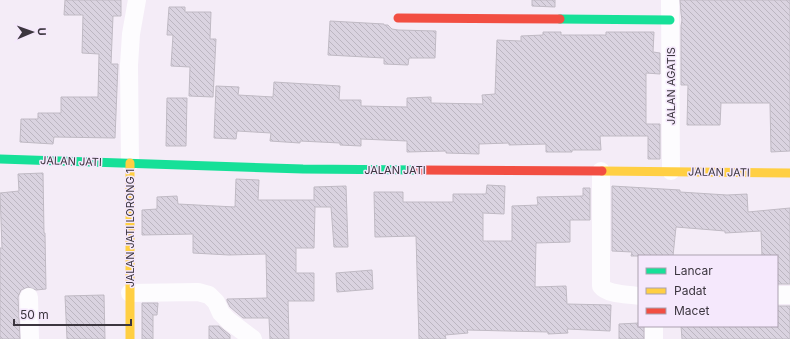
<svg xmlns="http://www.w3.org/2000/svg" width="790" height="339" viewBox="0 0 790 339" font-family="Inter,sans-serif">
<defs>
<pattern id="building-back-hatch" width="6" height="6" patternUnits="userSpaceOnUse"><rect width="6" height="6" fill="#dad3e0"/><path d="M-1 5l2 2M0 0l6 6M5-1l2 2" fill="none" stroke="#bcb6c1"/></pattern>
</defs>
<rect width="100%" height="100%" fill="#f4ecf7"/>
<path fill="url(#building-back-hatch)" stroke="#c0bac4" d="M65 0H121V16H113L111 64H118L115 138 54 137 53 144 20 142 21 119H38V113H61V97H98L99 54 82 53 83 15H64Z
M532 0H555V7L532 6Z
M680 0H790V151L771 152 770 103H721L720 125H687L688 85H681V26L682 20 681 13Z
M169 7H185V12H211L210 39H216L213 97 189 96 190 67 171 66 173 35H167Z
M330 21 384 24V25H388L392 29 398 30 436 31 435 58H409L408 65 384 64V58L328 55Z
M543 32H561V35H606V32H654L653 52 660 53V74L646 73V124H660V159H648V136H600L601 150H572V152H546V144L509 145V143L479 144V154L446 153V151L407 152V141L361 139V146L340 145V143L300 141V143L270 141 271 133 237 131 236 139 214 138 216 86 239 87 238 95 273 97 274 82 340 86 339 100H361V106L407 107V98L431 97V103L483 104 482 95 495 94 497 40 521 41V36L543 35Z
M167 98H187L186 146H166Z
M43 173 44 233H45L46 289 36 290 28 287 21 290 18 297 20 339H0V248H2L0 193 19 191 18 174Z
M236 179 259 180 258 200H314V187L346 186 348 247H334L331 207H315L314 248H296V273H314V301H288L289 339H270L269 318H243L230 307 227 301V299L267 298 266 254 229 255 193 253V234L142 235V210L157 209V197L177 196 178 204 235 207Z
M487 185 505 186 504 214 483 213V241H512V206L538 205 537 197 583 196V188H590V220H570V242L536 243 535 287 566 286 567 304 611 305 610 331 567 329 568 333 548 334V332L467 330 468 333 445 335 446 339H419L416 236 375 237 374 192H403V202H453V194H486Z
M612 186 680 190V192L727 195 747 194 748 212 790 208V284H777V256H762L761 231 725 233V231L676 227 673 256H631L632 252 612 251Z
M372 270 373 289 337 292 336 273Z
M104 295 105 339H67L65 296Z
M142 303H158L157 315H153V339H142Z
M777 306H790V339H682L681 326H777Z
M639 323V326H644V339H619V324Z
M209 326H219L230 335V339H209Z"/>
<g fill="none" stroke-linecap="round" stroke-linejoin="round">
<path stroke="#fdfcfe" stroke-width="18" d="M670 0 671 171
M130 163 129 65 131 34 137 0
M601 171V286C608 295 628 294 639 296
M130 293 198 292 209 295 216 302 221 313 229 321 253 339
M777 295H790
M29 297 30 339
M654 339V326"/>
<path stroke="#16e098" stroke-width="9" d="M560 19 670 20
M0 159 303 169 418 170"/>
<path stroke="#ffcf43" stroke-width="9" d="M130 163V339
M602 171 790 173"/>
<path stroke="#f24e42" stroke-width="9" d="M398 18 560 19
M418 170 602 171"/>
</g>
<g text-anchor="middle" stroke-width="3" stroke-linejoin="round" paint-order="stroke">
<g font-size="11" fill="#3c363f" stroke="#f5e8fc">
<text transform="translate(671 86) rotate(-90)" y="4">JALAN AGATIS</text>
<text transform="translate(71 161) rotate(2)" y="4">JALAN JATI</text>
<text x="395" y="174">JALAN JATI</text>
<text transform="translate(719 172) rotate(1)" y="4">JALAN JATI</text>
<text transform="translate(130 228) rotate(-90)" y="4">JALAN JATI LORONG 1</text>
</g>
</g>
<rect x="638" y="255" width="140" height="72" fill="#f5e8fc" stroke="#aba1b0"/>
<rect x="646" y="268" width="20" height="6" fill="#16e098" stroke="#aba1b0"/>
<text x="674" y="275" font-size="12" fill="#3c363f">Lancar</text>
<rect x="646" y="288" width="20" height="6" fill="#ffcf43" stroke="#aba1b0"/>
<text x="674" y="295" font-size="12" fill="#3c363f">Padat</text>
<rect x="646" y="308" width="20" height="6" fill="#f24e42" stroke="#aba1b0"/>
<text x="674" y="315" font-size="12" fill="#3c363f">Macet</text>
<g transform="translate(32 32) rotate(88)" stroke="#f5e8fc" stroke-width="3" paint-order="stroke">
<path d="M0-3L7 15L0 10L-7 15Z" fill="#3c363f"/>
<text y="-6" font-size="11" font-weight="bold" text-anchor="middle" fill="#3c363f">U</text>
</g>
<path d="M14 319v6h117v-6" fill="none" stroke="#3c363f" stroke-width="2"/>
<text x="20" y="319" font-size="12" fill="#3c363f" stroke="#f5e8fc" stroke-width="3" paint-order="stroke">50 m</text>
</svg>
